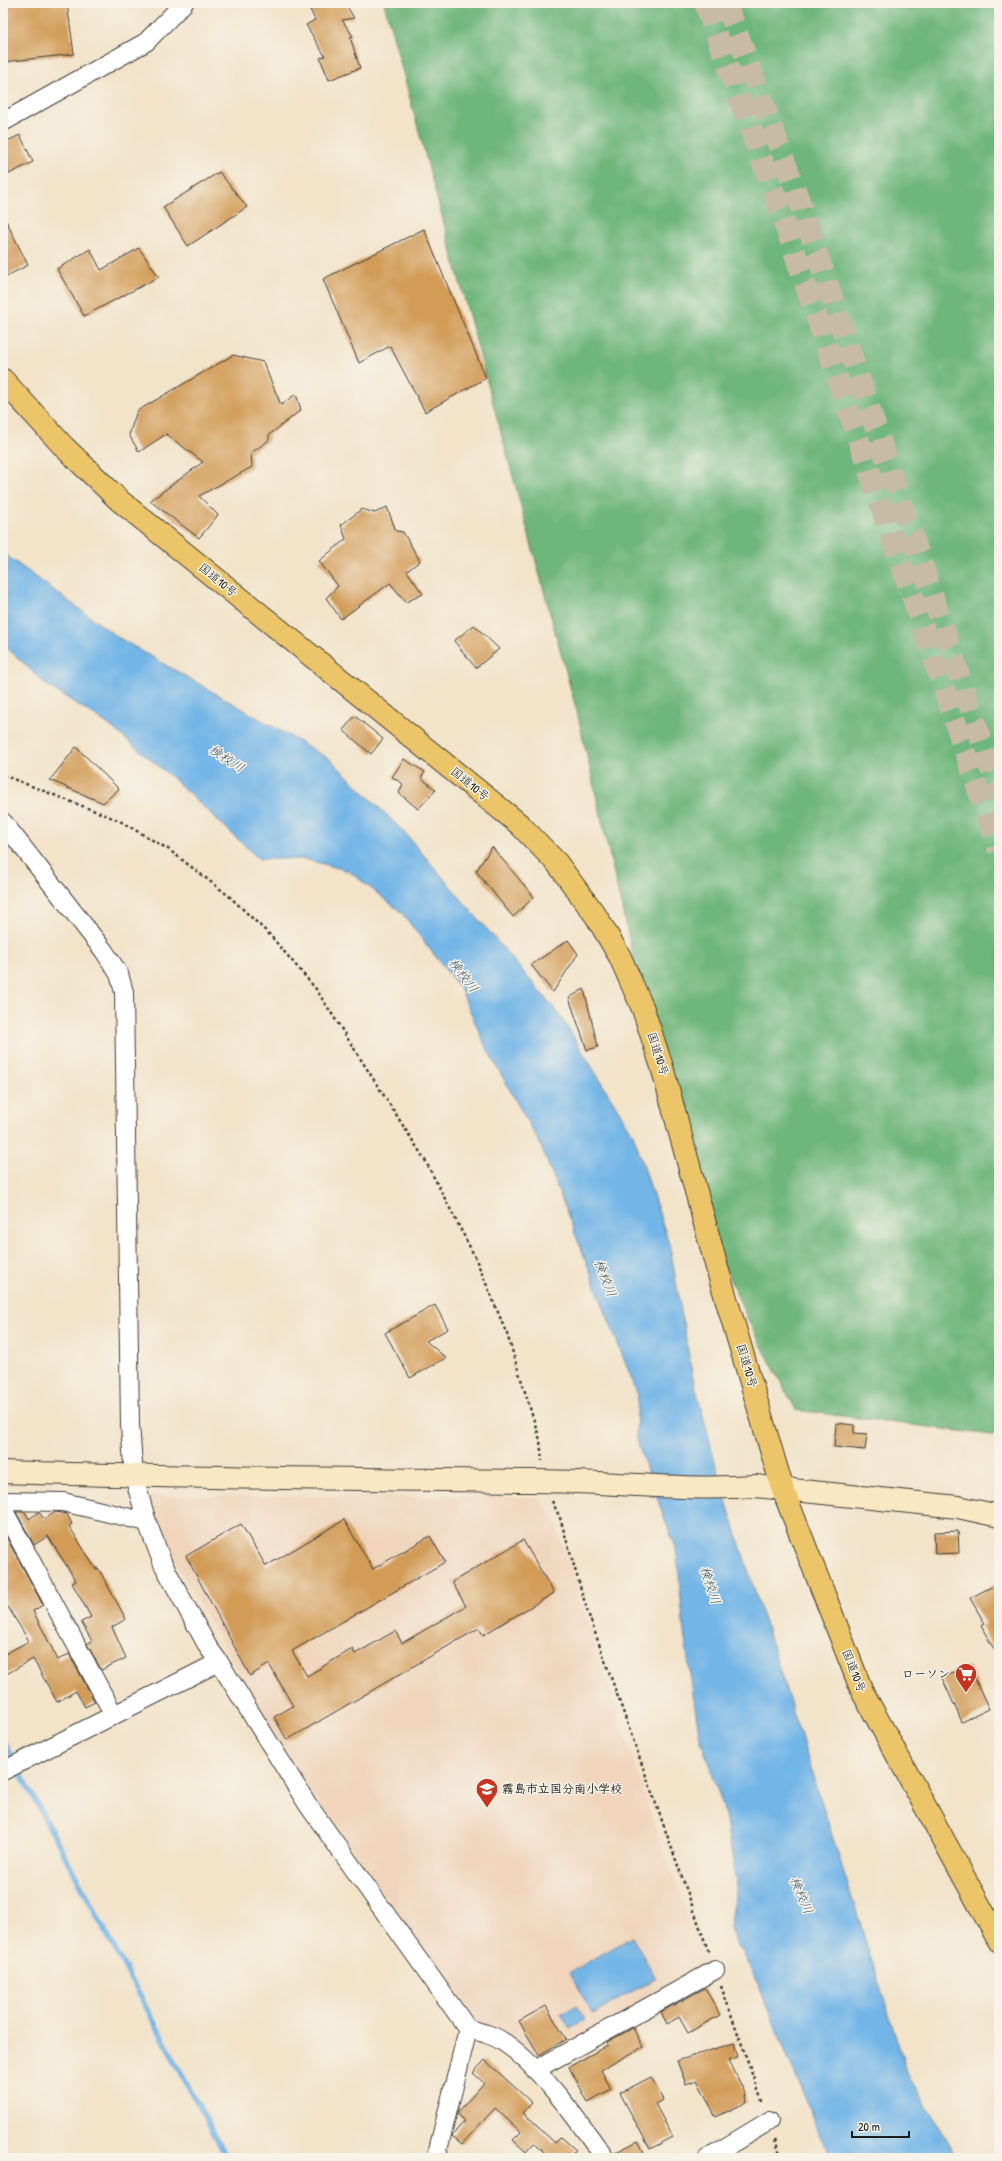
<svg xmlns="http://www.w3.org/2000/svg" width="1002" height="2161" viewBox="0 0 1002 2161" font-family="'Patrick Hand','Klee One',sans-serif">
<rect width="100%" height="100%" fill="#f7f3e8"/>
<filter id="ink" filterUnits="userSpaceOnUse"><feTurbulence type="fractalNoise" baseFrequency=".025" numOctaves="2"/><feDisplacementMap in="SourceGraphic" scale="8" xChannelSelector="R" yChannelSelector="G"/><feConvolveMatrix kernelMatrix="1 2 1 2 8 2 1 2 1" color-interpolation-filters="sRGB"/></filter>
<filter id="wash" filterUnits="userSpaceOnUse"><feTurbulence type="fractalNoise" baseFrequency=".012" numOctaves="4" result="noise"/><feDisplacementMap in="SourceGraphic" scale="16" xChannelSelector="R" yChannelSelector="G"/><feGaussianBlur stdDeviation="0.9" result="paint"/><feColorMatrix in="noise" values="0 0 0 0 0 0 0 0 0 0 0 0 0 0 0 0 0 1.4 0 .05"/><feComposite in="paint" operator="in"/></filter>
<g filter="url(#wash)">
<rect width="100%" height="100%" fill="#f2e3c9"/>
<path fill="#f0d5bc" d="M147 1496 536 1497 553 1515 660 1842 711 1970 542 2060 490 2033 468 2015 300 1776 182 1574Z"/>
<path fill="#6eb67b" stroke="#45694c" d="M384 3H999V1436L796 1410 750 1324 706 1226 650 1031 577 712Z"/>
<path fill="#72b5e7" stroke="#476882" d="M3 553 119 638 331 760 404 832 560 1015 633 1134 670 1247 692 1374 722 1488 908 2075 957 2158H833L821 2138 758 1984 730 1929 737 1883 724 1810 699 1734 684 1632 677 1553 636 1439 638 1395 541 1146 486 1047 460 988 401 912 349 871 305 859H259L174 779 109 725 47 685 3 644Z
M632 1937 656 1978 593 2014 569 1973Z
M576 2005 585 2020 570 2029 561 2013Z"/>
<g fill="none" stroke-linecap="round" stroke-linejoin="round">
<path stroke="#72b5e7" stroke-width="5.5" d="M3 1741 14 1760
M21 1774 227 2158"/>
</g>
<g id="blocks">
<path fill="#d29b57" d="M3 3H67L74 54 3 62Z
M307 3H345L354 18 342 20 353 36 350 37 360 68 329 80 320 58 325 56 306 25 315 20Z
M20 135 33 162 3 177V143Z
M219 172 247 207 188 246 163 207Z
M3 215 28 265 3 278Z
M424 229 486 378 425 412 390 346 359 363 323 279Z
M139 248 159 277 84 316 57 269 90 249 101 270Z
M233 355 263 362 281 405 296 394 301 410 269 435V440L251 453 252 467 199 496 218 515 199 538 150 501 203 462 166 434 139 452 129 435 137 411Z
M387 507 396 531 403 532 420 561 407 571 423 594 406 602 390 583 341 619 326 598 338 586 319 561 346 539 341 525 362 509 375 513Z
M474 625 499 649 476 668 454 641Z
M355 716 383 739 371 754 343 730Z
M76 747 119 789 103 803 50 780Z
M404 759 425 772 421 778 436 790 418 809 399 793 403 784 392 777Z
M492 847 534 897 513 917 476 871Z
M568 940 578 954 553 992 531 965Z
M584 989 598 1047 587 1050 569 998Z
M435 1305 448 1329 426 1341 446 1358 410 1378 385 1333Z
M836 1423 854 1425V1433L867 1434 865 1450 834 1447Z
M16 1512H25L29 1519 39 1512 44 1519 56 1512 67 1514 72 1524 69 1526 96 1569 98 1568 126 1619 112 1627 126 1658 101 1670 87 1644 92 1641 81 1622 91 1617 72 1583 76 1581 48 1536 34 1545Z
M344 1520 373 1569 430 1536 445 1562 292 1651 307 1676 352 1649 355 1654 395 1631 402 1643 466 1606 452 1582 523 1540 554 1593 483 1635 479 1628 287 1740 274 1717 293 1706 269 1664 250 1676 186 1556 241 1524 266 1566Z
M3 1531 43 1605 33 1611 58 1660 69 1654 95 1702 85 1707 76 1691 57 1702 33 1659 3 1676V1655L29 1641 3 1599Z
M958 1531 959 1553 935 1554 934 1532Z
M999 1583V1658L981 1626 985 1624 970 1598Z
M969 1666 989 1709 962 1722 942 1678Z
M705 1988 720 2015 688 2033 679 2017 667 2024 661 2012Z
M546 2006 566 2039 539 2055 519 2021Z
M633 2028 643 2047 601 2070 611 2089 588 2102 569 2067 608 2045 607 2042Z
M734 2043 738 2057 729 2060 746 2095 745 2096 747 2102 716 2117 697 2080 686 2084 677 2061Z
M485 2060 532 2103 523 2113 555 2143 561 2137 576 2150 570 2156 572 2158H543L546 2154 534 2143 526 2152 513 2140 521 2132 495 2108 462 2144 452 2136 464 2121 458 2114V2112L484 2083 473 2073Z
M651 2077 663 2100 655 2104 673 2137 650 2149 620 2093Z
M638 2141 647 2158H615L614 2153Z"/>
</g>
</g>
<g filter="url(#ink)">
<use href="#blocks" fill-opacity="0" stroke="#3c3a36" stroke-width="1"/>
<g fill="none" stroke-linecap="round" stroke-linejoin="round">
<path stroke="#c7bba6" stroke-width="22" stroke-dasharray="22 11" stroke-linecap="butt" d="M705 3 780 210 999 850
M726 3 800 203 999 793"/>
<g stroke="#3c3a36" stroke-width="20">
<path id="minor" d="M3 122 146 42 184 3
M3 822 104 951 119 974 124 992 130 1425 134 1477 147 1522 163 1564 208 1647 219 1662 308 1805 468 2029C481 2032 494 2035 505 2043 540 2067 580 2123 605 2158
M3 1501 63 1502 147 1522
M3 1509 114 1715
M3 1771 219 1662
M535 2070 715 1970
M436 2158 468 2029
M708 2158 769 2121"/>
</g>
<g stroke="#3c3a36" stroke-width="24">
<path id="secondary" d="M3 1472C179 1478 356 1479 532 1481 607 1481 681 1491 755 1486L958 1507 999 1516"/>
</g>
<g stroke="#3c3a36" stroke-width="24">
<path id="trunk" d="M3 380 64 447 120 501 519 824 557 863 596 916 620 957 643 1009 662 1067 717 1268 783 1490 862 1691 999 1941"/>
</g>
<path stroke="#3c3a36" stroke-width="2.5" stroke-dasharray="3 3" stroke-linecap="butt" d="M3 775 118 820 168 849 229 896 270 935 316 989 425 1160 475 1257 507 1334 540 1440 542 1461
M552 1501 560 1518 587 1610 709 1953
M721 1986 763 2104
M775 2139 781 2158"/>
<use href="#minor" stroke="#fff" stroke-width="18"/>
<use href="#secondary" stroke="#f8e8c3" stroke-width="22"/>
<use href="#trunk" stroke="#edc569" stroke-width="22"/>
</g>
</g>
<defs>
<g id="supermarket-pin" transform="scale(1.15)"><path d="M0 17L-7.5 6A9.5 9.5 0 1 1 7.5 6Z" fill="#c8321e" stroke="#f7f3e8"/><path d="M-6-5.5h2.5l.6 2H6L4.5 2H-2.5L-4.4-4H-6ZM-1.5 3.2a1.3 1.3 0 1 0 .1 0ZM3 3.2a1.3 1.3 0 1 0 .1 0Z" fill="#fff"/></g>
<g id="school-pin" transform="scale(1.15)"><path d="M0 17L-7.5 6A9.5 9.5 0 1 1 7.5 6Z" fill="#c8321e" stroke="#f7f3e8"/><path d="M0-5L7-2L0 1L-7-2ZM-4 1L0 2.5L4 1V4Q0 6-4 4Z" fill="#fff"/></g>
</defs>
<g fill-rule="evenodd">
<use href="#supermarket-pin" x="966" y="1674"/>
<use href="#school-pin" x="487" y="1789"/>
</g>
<g text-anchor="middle" stroke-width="3" stroke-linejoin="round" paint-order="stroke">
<g font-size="12" fill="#1c1c1c" stroke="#f7f3e8">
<text transform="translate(218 580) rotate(39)" y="4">国道10号</text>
<text transform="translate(470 784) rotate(39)" y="4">国道10号</text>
<text transform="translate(658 1054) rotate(72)" y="4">国道10号</text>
<text transform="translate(747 1366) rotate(73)" y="4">国道10号</text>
<text transform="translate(854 1671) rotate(68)" y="4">国道10号</text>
</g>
<g font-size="12" font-weight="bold" fill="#1c1c1c" stroke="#f7f3e8" text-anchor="end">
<text x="950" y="1678">ローソン</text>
<text x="502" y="1793" text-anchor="start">霧島市立国分南小学校</text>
</g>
<g font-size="13" font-style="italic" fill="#3e596d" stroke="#f7f3e8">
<text transform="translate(227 758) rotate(33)" y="5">検校川</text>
<text transform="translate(464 975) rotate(53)" y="5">検校川</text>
<text transform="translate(606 1278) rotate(69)" y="5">検校川</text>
<text transform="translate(711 1585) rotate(72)" y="5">検校川</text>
<text transform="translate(802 1895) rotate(67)" y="5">検校川</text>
</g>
</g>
<rect width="1002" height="2161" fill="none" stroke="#f7f3e8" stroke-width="16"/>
<path d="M852 2131v6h57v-6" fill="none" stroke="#1c1c1c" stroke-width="2"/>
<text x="858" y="2131" font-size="12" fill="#1c1c1c" stroke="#f7f3e8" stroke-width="3" paint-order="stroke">20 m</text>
</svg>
